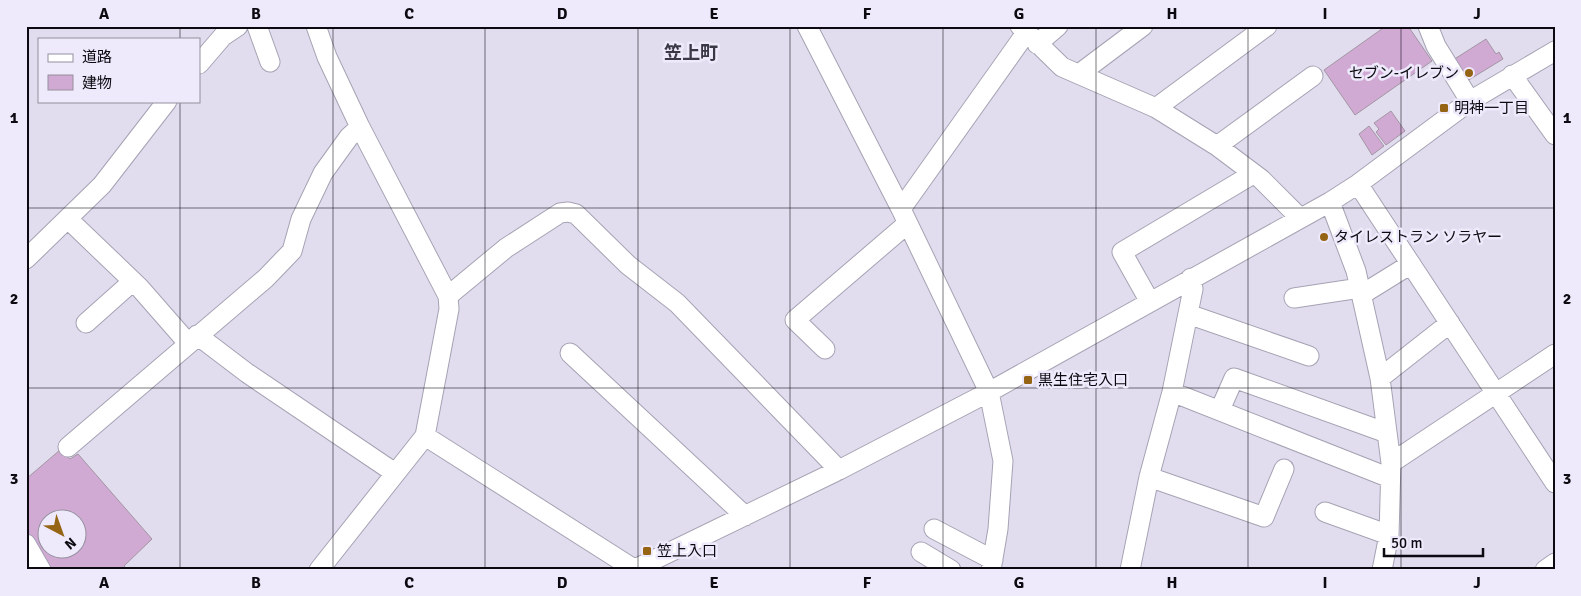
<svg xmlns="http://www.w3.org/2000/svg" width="1581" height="596" viewBox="0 0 1581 596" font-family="Signika,'Noto Sans JP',sans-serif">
<rect width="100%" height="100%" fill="#e1ddef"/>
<path fill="#d1aad4" stroke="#a296a3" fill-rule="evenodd" d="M1386 26H1408L1432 61 1355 115 1324 70Z
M1486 39 1496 54 1499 52 1503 59 1467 81 1453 60Z
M1391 111 1405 131 1386 145 1376 132 1379 129 1374 123Z
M1369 126 1384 146 1372 155 1359 134Z
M60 450 70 459 78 454 152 539 124 566 127 570H45L26 537V479ZM48 518H78V548H48Z"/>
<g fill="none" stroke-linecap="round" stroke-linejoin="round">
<g stroke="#a6a2b3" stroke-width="21">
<path id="minor" d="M257 26 270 62
M316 26 327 57 360 127 448 296 449 309 425 436 319 570
M807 26 901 209 989 392 1003 461 998 529 991 570
M1020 26 1062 67 1156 108 1217 146 1261 179 1300 218
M1428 26 1436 46 1470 101
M1037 44 1058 26
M199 64 223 36 238 26
M1079 74 1143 26
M1512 75 1555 135
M1156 108 1267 26
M1217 146 1313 76
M1358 184 1555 483
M1330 202 1356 271 1380 378 1391 463 1389 535 1382 570
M901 209 1026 33
M68 219 139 287 188 343
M26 259 102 185 167 101
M1361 295 1411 264
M448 296 506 248 560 213 568 212 576 214 628 265 677 303 839 470
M1294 298 1360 288
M1150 302 1122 252 1253 174
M1188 314 1309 356
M86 323 132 282
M197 335 247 373 395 473
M825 349 795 320 907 224
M570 353 745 516
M1380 378 1450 323
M1172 392 1390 478
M1220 410 1234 378 1387 433
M425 436 634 569
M68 447 266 278 292 251 301 219 323 173 349 137 360 127
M1391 463 1555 354
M1149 477 1264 517 1284 469
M1325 512 1389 535
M934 529 993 560
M26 544 41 570
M921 552 951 570
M633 570 839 470 989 392 1330 202 1358 184 1470 101 1555 51
M1130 570 1149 477 1172 392 1193 289 1191 278
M1545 570 1555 563"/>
</g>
<use href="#minor" stroke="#fff" stroke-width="19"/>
</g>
<path fill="none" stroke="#0c0a10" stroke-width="1" stroke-opacity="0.55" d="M180 26V39M333 26V570M485 26V570M638 26V570M790 26V570M943 26V570M1096 26V570M1248 26V570M1401 26V570M180 101V570M26 208H1555M26 388H1555"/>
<g fill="#956515" stroke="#eeeafc" stroke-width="2">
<circle cx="1469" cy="73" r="5"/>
<rect x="1439" y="103" width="10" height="10" rx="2.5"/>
<circle cx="1324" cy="237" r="5"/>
<rect x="1023" y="375" width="10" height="10" rx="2.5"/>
<rect x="642" y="546" width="10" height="10" rx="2.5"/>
</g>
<g text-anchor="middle" stroke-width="5" stroke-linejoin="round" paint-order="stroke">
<g font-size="15" fill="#0c0a10" stroke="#eeeafc" text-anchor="start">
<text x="1459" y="78" text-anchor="end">セブン-イレブン</text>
<text x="1454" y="113">明神一丁目</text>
<text x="1334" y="242">タイレストラン ソラヤー</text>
<text x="1038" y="385">黒生住宅入口</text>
<text x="657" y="556">笠上入口</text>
</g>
<g font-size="18" font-weight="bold" fill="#3b3846" stroke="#eeeafc">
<text x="691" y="59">笠上町</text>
</g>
</g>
<rect width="1581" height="596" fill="none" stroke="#eeeafc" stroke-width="55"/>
<rect x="38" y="38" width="162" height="65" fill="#eeeafc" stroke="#94909e"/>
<rect x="48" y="54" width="25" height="8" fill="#ffffff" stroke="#94909e"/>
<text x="82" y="62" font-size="15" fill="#0c0a10">道路</text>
<rect x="48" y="75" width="25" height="15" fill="#d1aad4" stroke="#94909e"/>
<text x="82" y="88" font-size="15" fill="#0c0a10">建物</text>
<g transform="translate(62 534) rotate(139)"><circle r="24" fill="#eeeafc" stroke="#94909e"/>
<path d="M0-4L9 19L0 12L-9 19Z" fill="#956515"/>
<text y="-8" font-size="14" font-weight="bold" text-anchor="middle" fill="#0c0a10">N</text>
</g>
<path d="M1384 548v8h99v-8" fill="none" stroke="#0c0a10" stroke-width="2.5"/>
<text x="1391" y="548" font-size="15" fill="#0c0a10" stroke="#eeeafc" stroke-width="4" paint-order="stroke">50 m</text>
<rect x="28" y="28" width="1526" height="540" fill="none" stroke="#0c0a10" stroke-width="2"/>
<g font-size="16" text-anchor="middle" font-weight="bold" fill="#0c0a10">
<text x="104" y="19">A</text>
<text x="256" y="19">B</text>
<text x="409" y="19">C</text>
<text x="562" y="19">D</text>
<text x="714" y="19">E</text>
<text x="867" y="19">F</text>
<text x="1019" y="19">G</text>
<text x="1172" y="19">H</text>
<text x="1325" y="19">I</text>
<text x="1477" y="19">J</text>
<text x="14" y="123">1</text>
<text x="1567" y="123">1</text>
<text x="14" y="304">2</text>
<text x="1567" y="304">2</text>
<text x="14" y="484">3</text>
<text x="1567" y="484">3</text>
<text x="104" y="588">A</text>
<text x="256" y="588">B</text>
<text x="409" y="588">C</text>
<text x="562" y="588">D</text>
<text x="714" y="588">E</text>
<text x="867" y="588">F</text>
<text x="1019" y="588">G</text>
<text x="1172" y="588">H</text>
<text x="1325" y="588">I</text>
<text x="1477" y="588">J</text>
</g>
</svg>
